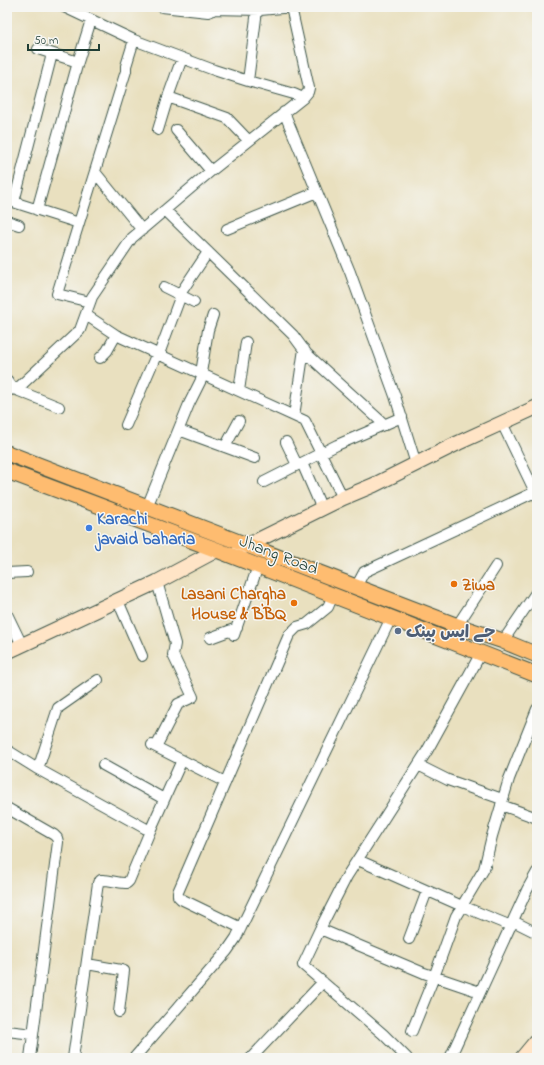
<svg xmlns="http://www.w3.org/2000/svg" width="544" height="1065" viewBox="0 0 544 1065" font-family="'Indie Flower','Playpen Sans Arabic',sans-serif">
<rect width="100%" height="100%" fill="#f6f6f2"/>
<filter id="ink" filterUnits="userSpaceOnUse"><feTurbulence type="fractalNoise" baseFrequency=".025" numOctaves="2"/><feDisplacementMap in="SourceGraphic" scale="8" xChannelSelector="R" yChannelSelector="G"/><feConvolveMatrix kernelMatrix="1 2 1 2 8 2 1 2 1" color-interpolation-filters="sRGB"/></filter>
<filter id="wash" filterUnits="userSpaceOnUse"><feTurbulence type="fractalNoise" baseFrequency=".012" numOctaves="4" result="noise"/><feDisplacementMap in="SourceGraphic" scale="16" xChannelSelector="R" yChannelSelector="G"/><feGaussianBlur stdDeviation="0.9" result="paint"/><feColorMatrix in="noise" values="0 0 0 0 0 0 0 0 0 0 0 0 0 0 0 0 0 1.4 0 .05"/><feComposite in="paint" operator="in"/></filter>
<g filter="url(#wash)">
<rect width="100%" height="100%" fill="#e9e0bf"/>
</g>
<g filter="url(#ink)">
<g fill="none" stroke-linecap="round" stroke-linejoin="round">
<g stroke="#3d5549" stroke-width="12">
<path id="street" d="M64 7 134 40 214 70 248 81 294 94 303 98
M162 7 208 12 211 11 214 9 260 10 293 7
M38 49 78 62
M248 81 257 10
M168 97 227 118 249 141
M284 112 350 272 395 396 416 464
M158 130 168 97 182 58
M176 130 211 171
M95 172 142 230
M7 200 79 223
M14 202 52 54
M37 210 78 62 91 20
M165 210 293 335 307 354 385 425
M7 221 19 225
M227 229 317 192
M164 287 194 302
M180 294 208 252
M90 302 57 294 126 71V66L134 40
M86 315 116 335 305 421 343 498
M159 354 181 295
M100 358 107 351 116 335
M201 373 208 330 213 315
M7 380 14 389 59 407
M7 390 17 389 80 330 92 297 132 238 211 171 303 98 308 92 309 88 291 7
M239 391 246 342
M294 416 304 349
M502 423 537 496
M126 425 157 353
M179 430 255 458
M286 442 297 465
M225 447 239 421
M302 463 322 509
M264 482 337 445 402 417
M147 507 189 404 204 374
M7 573 27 572
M356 587 364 572 535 492
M118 601 142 656
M7 614 22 645
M457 626 496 566
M234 635 258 566
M210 638 237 628
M503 641 537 591
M152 745 225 782
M156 747 178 704 193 697 173 655 175 644 157 582
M7 750 36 768 150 831
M103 765 164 799
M418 765 448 780 502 799
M38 769 58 708 98 680
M501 805 537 818
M7 808 54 835 57 838 58 842 30 1058
M358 860 462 906 511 926
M513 921 537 933
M241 928 181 899 178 896V892L289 635 297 627 307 624 328 607 333 595
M320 929 424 973 480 992
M409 939 427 891
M87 964 121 970 124 971 119 1012
M7 1031 33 1034
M412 1031 434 977 456 916 484 869 492 836 509 779 537 709
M73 1058 98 883 101 880C110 879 118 884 127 883L129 881 150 831 182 760
M134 1058 227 951 236 938 391 618
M251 1058 323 982
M407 1058 383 1034 303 965 320 929 347 876 427 751 481 653
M450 1058 527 890 537 872"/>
</g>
<g stroke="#3d5549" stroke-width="16">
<path id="secondary" d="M240 549 343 498 374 485 458 443 537 407
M7 652 157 582 217 550
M522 1058 537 1040"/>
</g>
<g stroke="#3d5549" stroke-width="17">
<path id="primary" d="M7 453 455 625 503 641 537 655
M7 471 217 550 537 675"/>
</g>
<use href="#street" stroke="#fff" stroke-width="10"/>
<use href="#secondary" stroke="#ffe4c6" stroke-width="14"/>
<use href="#primary" stroke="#febc70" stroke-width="15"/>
</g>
</g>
<circle fill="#3f7fe0" stroke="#f6f6f2" stroke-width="1.5" cx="89" cy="528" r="4"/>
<g fill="#e8710a" stroke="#f6f6f2" stroke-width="1.5">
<circle cx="454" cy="584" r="4"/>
<circle cx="294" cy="603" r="4"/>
</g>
<circle fill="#5c6f8a" stroke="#f6f6f2" stroke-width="1.5" cx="398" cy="631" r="4"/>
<g text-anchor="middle" stroke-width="3" stroke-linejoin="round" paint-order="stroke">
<g font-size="17" font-weight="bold" fill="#366cbe" stroke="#f6f6f2" text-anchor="start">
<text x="97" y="524">Karachi<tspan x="97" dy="20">javaid baharia</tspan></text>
</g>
<g font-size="17" fill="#1f3d34" stroke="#f6f6f2">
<text transform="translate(279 554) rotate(21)" y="6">Jhang Road</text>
</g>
<g font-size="17" font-weight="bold" fill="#c56008" stroke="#f6f6f2" text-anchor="start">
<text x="462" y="590">Ziwa</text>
<text x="286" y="599" text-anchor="end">Lasani Chargha<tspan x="286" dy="20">House &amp; BBQ</tspan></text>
</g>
<g font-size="17" font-weight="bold" fill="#4e5e75" stroke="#f6f6f2" text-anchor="start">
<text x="406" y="637">جے ایس بینک</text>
</g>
</g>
<rect width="544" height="1065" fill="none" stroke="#f6f6f2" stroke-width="24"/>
<path d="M28 44v6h71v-6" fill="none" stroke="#1f3d34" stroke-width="2"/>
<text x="34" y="44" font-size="12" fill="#1f3d34" stroke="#f6f6f2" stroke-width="3" paint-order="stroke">50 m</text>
</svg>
